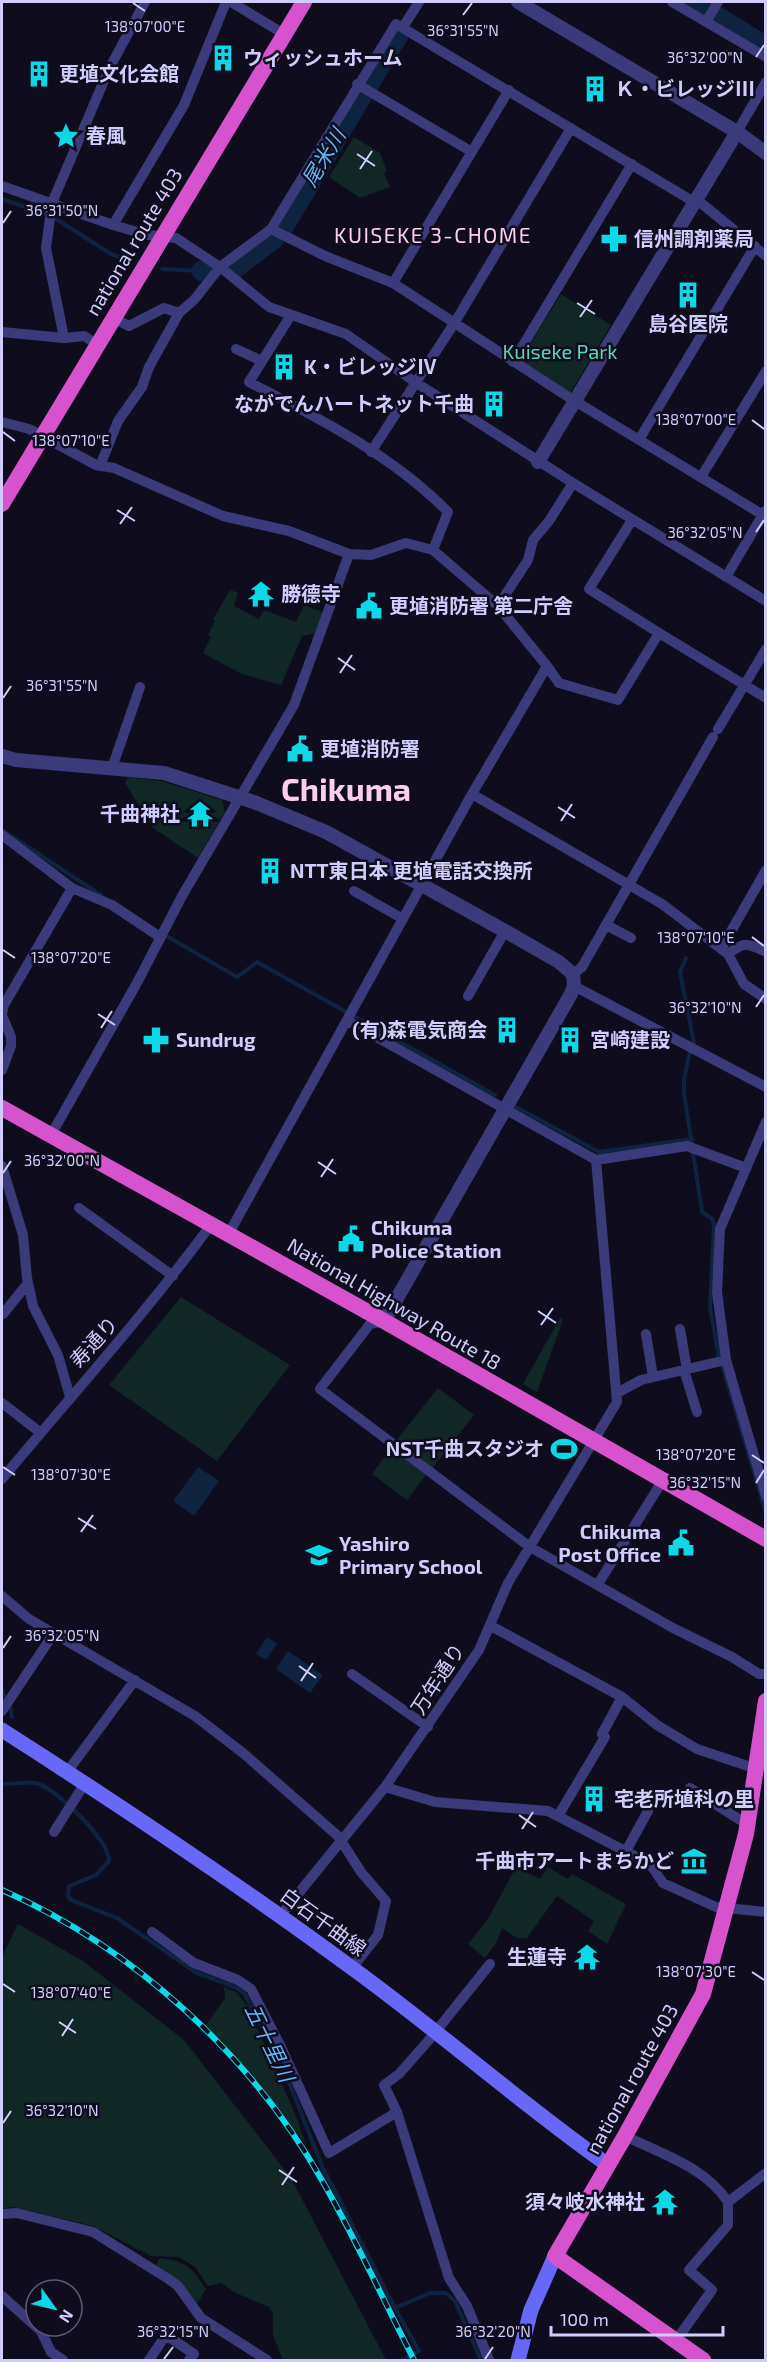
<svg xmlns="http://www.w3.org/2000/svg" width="767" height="2362" viewBox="0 0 767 2362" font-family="'Exo 2','Noto Sans JP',sans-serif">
<rect width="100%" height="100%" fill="#0f0d1d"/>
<path fill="#102726" d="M354 137 380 153 387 171 384 174 390 187 360 198 329 177Z
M561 294 611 325 570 393 520 361Z
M230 590 238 593 234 606 259 619 264 610 296 622 304 605 325 613 316 633 302 636 281 685 242 674 203 653 211 637 208 635 215 621 213 619Z
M128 777 161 781 222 800 225 811 198 858 153 828 125 783Z
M181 1297 290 1365 217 1461 109 1385Z
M560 1318 563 1320 537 1392 523 1384Z
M438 1388 474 1415 431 1470 395 1442Z
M391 1448 426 1475 407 1500 372 1474Z
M516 1867 540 1879 548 1867 568 1879 572 1874 626 1904 607 1944 588 1931 594 1921 557 1896 527 1938H517L502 1928 497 1942 485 1958 468 1944 488 1919Z
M18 1924 83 1961 184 2040 291 2178 386 2360H283L273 2335V2314L269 2307 236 2293 221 2283 208 2286 195 2267 179 2257 151 2256 93 2226 14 2207 2 2208V1957Z
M224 1987 236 1992 247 2005 296 2116 306 2145 254 2077 206 2025 225 1998Z
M160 2258C188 2262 191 2267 206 2289L196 2305 181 2283 156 2265Z"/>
<path fill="#0e2340" d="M198 1467 219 1481 194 1516 173 1501Z
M267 1637 277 1644 266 1660 256 1654Z
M288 1651 323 1675 310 1693 276 1669Z"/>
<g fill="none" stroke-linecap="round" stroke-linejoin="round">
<path stroke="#0e2340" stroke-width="4" d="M2 199 46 214
M53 217 111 254 126 259
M162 269 202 271
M2 830 101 895
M163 934 237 977 257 962 495 1095
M686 958 680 972 694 1043
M690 1051 684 1079V1093L702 1212 712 1219 714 1225 710 1307 719 1357
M516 1107 599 1152 692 1139
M722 1365 766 1513
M2 1689 4 1696
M10 1706 12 1717
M2 1784C13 1784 28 1781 39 1784 58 1791 109 1840 109 1861L96 1875 69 1886 68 1896 71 1900 117 1918 197 1973 235 1987 244 1993 283 2067 322 2166 395 2308 430 2293H446L455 2301 481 2360
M395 2308 419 2351 402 2360"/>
<path stroke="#0e2340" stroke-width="21" d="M690 2 703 9
M719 18 766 47
M235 268 273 239 283 227 398 35
M202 271H207"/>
<path stroke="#3b3a7a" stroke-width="10" d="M231 2 284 34
M672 2 766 57
M706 22 718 2
M403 27 419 2
M357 84 472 152
M737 132 766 82
M2 186 113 225 148 235 176 238 220 267 269 307 346 334 415 382 573 483 549 521 533 540 528 560 498 606
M113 225 184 105 226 2
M271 229 325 256 393 283 570 398 763 515
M393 283 509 90
M291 315 249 382C319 418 393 456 448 512L433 550
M113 318 129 326 164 308 179 313
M2 332 64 338 84 336 97 344
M64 338 46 248 52 203 109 69 145 2
M236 349 262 361
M513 362 632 164
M2 422 29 429 96 465 114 468 223 516 289 531 349 554 371 555 406 543 433 550 498 606 547 666 472 794 228 1235
M640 438 755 246
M371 452 455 322 571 128
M100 466 118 421 142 387 149 367 179 313 194 300 220 267 271 229 396 24 689 199 701 203 766 256
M701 477 766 371
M573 483 766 601
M726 577 765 511
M659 633 766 698
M547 666 559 683 618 700 659 633 589 589 632 520
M718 729 766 649
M112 768 140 687
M472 794 662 904 728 954 744 984 766 999
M2 835 72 888 112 905 160 937
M354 891 403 919
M606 925 631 938
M721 949 766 870
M728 954C745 941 747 943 766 952
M573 974 582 967 713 737
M574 986 766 1087
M468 996 505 931
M2 1014 4 1005 72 888
M2 1015 11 1037V1046L2 1070
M348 1021 596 1160 687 1146 746 1168
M766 1122 720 1229 717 1292 726 1360 766 1496
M51 1135 138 981 182 896 294 705 349 554
M2 1166 23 1235 27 1278 33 1306 58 1355 70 1397
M79 1208 173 1276
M3 1314 28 1283
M384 1321 370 1324 320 1389 530 1547 673 1628 732 1657 759 1674H766
M680 1329 687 1370
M646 1334 653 1377
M684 1370 697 1412
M617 1393 641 1380 726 1360
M2 1403 41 1433
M2 1479C72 1395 145 1314 210 1226
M598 1584 663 1480
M2 1596 29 1619 195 1716 243 1753 338 1836 361 1872 386 1901 378 1935 352 1968
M491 1626 622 1697 657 1725 697 1749 757 1769
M352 1674 428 1727
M2 1711 54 1633
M67 1772 135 1680
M385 1787 435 1802 548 1811 650 1864 663 1883 716 1907 766 1912
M690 1788 748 1825
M558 1816 605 1737 602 1734 622 1697
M54 1832 85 1783
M626 1851 648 1811
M280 1916 385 1787 479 1650 508 1583 617 1402 596 1160
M152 1932 194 1963 238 1980 251 1989 280 2045 329 2153 397 2112
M625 2136C662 2154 705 2167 728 2202L766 2173
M2 2214 17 2213 93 2232 167 2278 178 2286 201 2318 267 2360
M2 2296 41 2331 51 2352 63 2360
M675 2342 712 2290 689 2270 728 2225V2202
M149 2360 166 2335 194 2354 189 2360
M489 2360 467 2306 449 2278 397 2112 384 2085 399 2074 429 2040 490 1964"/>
<path stroke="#3b3a7a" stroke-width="14" d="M518 2 737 132 766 153
M538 462 737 132
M2 756 16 760 164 773 254 802 326 832 505 931 559 962 573 974 574 986 571 994 384 1321"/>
<path stroke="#6868f7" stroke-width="15" d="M2 1730C121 1806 238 1884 352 1968 439 2031 520 2103 608 2165
M518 2360 531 2310 555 2256"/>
<path stroke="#d653cd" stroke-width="16" d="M2 504 304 2
M2 1108 384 1321 766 1539
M703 2360 555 2256 625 2136 703 1994 746 1834 766 1701"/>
<g stroke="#0cd8e8" stroke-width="6">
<path id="rail" d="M2 1890C134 1948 252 2056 323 2182 356 2240 384 2301 414 2360"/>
</g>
<use href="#rail" stroke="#0f0d1d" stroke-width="4" stroke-dasharray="11" stroke-linecap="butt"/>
</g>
<path fill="none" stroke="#d0ccfc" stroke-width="2" d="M133 3 145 11M463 15 472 3M756 57 764 45M357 154 375 166M360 169 372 151M3 223 11 211M577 303 595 314M580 317 592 300M752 420 764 429M3 432 15 441M117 510 135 521M120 524 132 507M756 532 764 520M338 658 355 670M340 673 352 655M3 698 11 686M558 807 575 818M561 821 572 804M752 937 764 946M3 950 15 958M756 1007 764 995M98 1014 115 1025M101 1028 112 1011M318 1162 336 1174M3 1173 11 1161M321 1177 333 1159M538 1311 556 1323M541 1325 553 1308M752 1455 764 1463M3 1467 15 1475M756 1483 764 1470M78 1518 96 1529M81 1532 93 1515M3 1648 11 1636M299 1666 316 1678M301 1681 313 1663M519 1815 536 1827M522 1829 533 1812M752 1972 764 1980M3 1984 15 1992M59 2022 76 2033M62 2036 73 2019M3 2123 11 2111M279 2170 297 2182M282 2185 294 2167M164 2359 173 2347M485 2359 493 2347"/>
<defs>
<g id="building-bare" transform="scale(2.07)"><path d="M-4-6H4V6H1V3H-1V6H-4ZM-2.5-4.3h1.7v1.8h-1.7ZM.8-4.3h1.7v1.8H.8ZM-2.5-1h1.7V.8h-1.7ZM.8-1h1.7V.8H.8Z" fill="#0cd8e8" stroke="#0f0d1d" stroke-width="2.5" paint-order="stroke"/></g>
<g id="sight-bare" transform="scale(2.07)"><path d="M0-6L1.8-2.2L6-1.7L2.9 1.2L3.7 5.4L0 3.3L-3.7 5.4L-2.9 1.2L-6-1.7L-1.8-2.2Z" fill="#0cd8e8" stroke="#0f0d1d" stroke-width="2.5" paint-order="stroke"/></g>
<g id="pharmacy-bare" transform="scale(2.07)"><path d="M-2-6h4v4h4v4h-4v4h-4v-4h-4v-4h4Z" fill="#0cd8e8" stroke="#0f0d1d" stroke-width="2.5" paint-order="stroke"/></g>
<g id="temple-bare" transform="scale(2.07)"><path d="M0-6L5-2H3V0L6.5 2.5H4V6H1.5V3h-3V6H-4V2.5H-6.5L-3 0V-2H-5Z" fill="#0cd8e8" stroke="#0f0d1d" stroke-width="2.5" paint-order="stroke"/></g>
<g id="civic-bare" transform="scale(2.07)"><path d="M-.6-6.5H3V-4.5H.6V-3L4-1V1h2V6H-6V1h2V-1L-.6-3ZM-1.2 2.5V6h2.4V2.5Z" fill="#0cd8e8" stroke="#0f0d1d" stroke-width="2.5" paint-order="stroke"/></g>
<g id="stadium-bare" transform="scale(2.07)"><path d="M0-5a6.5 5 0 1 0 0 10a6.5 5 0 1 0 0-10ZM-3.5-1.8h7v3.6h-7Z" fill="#0cd8e8" stroke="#0f0d1d" stroke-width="2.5" paint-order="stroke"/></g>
<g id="school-bare" transform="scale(2.07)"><path d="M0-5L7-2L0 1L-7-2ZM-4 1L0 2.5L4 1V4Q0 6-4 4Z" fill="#0cd8e8" stroke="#0f0d1d" stroke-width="2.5" paint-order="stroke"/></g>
<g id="museum-bare" transform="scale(2.07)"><path d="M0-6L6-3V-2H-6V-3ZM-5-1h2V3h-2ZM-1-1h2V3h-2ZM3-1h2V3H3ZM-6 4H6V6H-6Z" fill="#0cd8e8" stroke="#0f0d1d" stroke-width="2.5" paint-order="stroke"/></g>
</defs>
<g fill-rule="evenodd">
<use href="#building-bare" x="223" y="58"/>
<use href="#building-bare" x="39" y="74"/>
<use href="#building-bare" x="595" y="89"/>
<use href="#sight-bare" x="66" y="136"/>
<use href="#pharmacy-bare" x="614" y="239"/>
<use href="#building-bare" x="688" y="295"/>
<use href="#building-bare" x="284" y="367"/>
<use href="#building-bare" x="494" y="404"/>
<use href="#temple-bare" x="261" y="594"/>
<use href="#civic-bare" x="369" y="606"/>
<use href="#civic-bare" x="300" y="749"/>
<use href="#temple-bare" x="200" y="814"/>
<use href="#building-bare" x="270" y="871"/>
<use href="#building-bare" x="507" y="1030"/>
<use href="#pharmacy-bare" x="156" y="1040"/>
<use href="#building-bare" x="570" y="1040"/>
<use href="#civic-bare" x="351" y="1239"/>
<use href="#stadium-bare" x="564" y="1449"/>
<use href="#civic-bare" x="681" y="1543"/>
<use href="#school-bare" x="319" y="1555"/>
<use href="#building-bare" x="594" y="1799"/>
<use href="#museum-bare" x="694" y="1861"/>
<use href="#temple-bare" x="587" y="1957"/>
<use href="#temple-bare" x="665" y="2202"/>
</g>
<g text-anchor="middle" stroke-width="5" stroke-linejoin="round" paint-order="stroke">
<g font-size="20" font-weight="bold" fill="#d0ccfc" stroke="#0f0d1d" text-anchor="start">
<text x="243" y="65">ウィッシュホーム</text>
<text x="59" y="81">更埴文化会館</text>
<text x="615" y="96">Ｋ・ビレッジⅢ</text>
<text x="86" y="143">春風</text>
<text x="634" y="246">信州調剤薬局</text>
<text x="688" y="331" text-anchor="middle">島谷医院</text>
<text x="304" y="374">K・ビレッジⅣ</text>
<text x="474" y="411" text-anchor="end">ながでんハートネット千曲</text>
<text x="281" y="601">勝德寺</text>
<text x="389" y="613">更埴消防署 第二庁舎</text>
<text x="320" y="756">更埴消防署</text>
<text x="180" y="821" text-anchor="end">千曲神社</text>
<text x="290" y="878">NTT東日本 更埴電話交換所</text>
<text x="487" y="1037" text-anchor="end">(有)森電気商会</text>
<text x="176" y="1047">Sundrug</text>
<text x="590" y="1047">宮崎建設</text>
<text x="371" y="1235">Chikuma<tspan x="371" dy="23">Police Station</tspan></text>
<text x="544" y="1456" text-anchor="end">NST千曲スタジオ</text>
<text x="661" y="1539" text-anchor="end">Chikuma<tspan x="661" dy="23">Post Office</tspan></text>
<text x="339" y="1551">Yashiro<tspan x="339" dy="23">Primary School</tspan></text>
<text x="614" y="1806">宅老所埴科の里</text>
<text x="674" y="1868" text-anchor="end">千曲市アートまちかど</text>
<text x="567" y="1964" text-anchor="end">生蓮寺</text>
<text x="645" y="2209" text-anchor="end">須々岐水神社</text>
</g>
<g font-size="20" fill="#d0ccfc" stroke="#0f0d1d">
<text transform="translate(134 242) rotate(-59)" y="7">national route 403</text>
<text transform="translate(394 1304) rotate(30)" y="7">National Highway Route 18</text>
<text transform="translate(94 1342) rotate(-48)" y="7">寿通り</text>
<text transform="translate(438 1679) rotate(-57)" y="7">万年通り</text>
<text transform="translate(323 1922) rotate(36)" y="7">白石千曲線</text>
<text transform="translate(632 2079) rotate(-61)" y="7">national route 403</text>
</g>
<g font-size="20" fill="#5dd8b6" stroke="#0f0d1d">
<text x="560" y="359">Kuiseke Park</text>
</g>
<g font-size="21" font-style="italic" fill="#60b5f7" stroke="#0f0d1d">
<text transform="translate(324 158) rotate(-59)" y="7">尾米川</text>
<text transform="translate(269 2043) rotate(64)" y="7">五十里川</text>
</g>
<g font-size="21" letter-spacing="1.5" fill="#fcceed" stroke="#0f0d1d">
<text x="433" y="243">KUISEKE 3-CHOME</text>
</g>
<g font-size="32" font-weight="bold" fill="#fcceed" stroke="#0f0d1d">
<text x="346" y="801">Chikuma</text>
</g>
</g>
<g font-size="15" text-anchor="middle" fill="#d0ccfc" stroke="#0f0d1d" stroke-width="5" stroke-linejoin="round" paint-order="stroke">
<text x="145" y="32">138°07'00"E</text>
<text x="463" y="36">36°31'55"N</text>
<text x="705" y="63">36°32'00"N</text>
<text x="62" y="216">36°31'50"N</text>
<text x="696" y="425">138°07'00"E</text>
<text x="71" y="446">138°07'10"E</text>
<text x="705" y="538">36°32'05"N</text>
<text x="62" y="691">36°31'55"N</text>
<text x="696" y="943">138°07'10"E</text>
<text x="71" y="963">138°07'20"E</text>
<text x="705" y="1013">36°32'10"N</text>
<text x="62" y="1166">36°32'00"N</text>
<text x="696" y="1460">138°07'20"E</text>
<text x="71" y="1480">138°07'30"E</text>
<text x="705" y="1488">36°32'15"N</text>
<text x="62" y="1641">36°32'05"N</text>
<text x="696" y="1977">138°07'30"E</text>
<text x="71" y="1998">138°07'40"E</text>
<text x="62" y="2116">36°32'10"N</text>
<text x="173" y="2337">36°32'15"N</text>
<text x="493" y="2337">36°32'20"N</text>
</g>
<rect width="767" height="2362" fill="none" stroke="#d0ccfc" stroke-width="6"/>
<g transform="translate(54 2308) rotate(124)"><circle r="28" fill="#0f0d1d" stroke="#5c5976" stroke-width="1.5"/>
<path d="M0-4.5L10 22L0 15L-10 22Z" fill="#0cd8e8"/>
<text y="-9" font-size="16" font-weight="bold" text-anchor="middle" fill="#d0ccfc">N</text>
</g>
<path d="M551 2326v9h172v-9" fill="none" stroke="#d0ccfc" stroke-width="3"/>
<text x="560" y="2326" font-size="18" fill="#d0ccfc" stroke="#0f0d1d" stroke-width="4.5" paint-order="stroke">100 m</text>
</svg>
